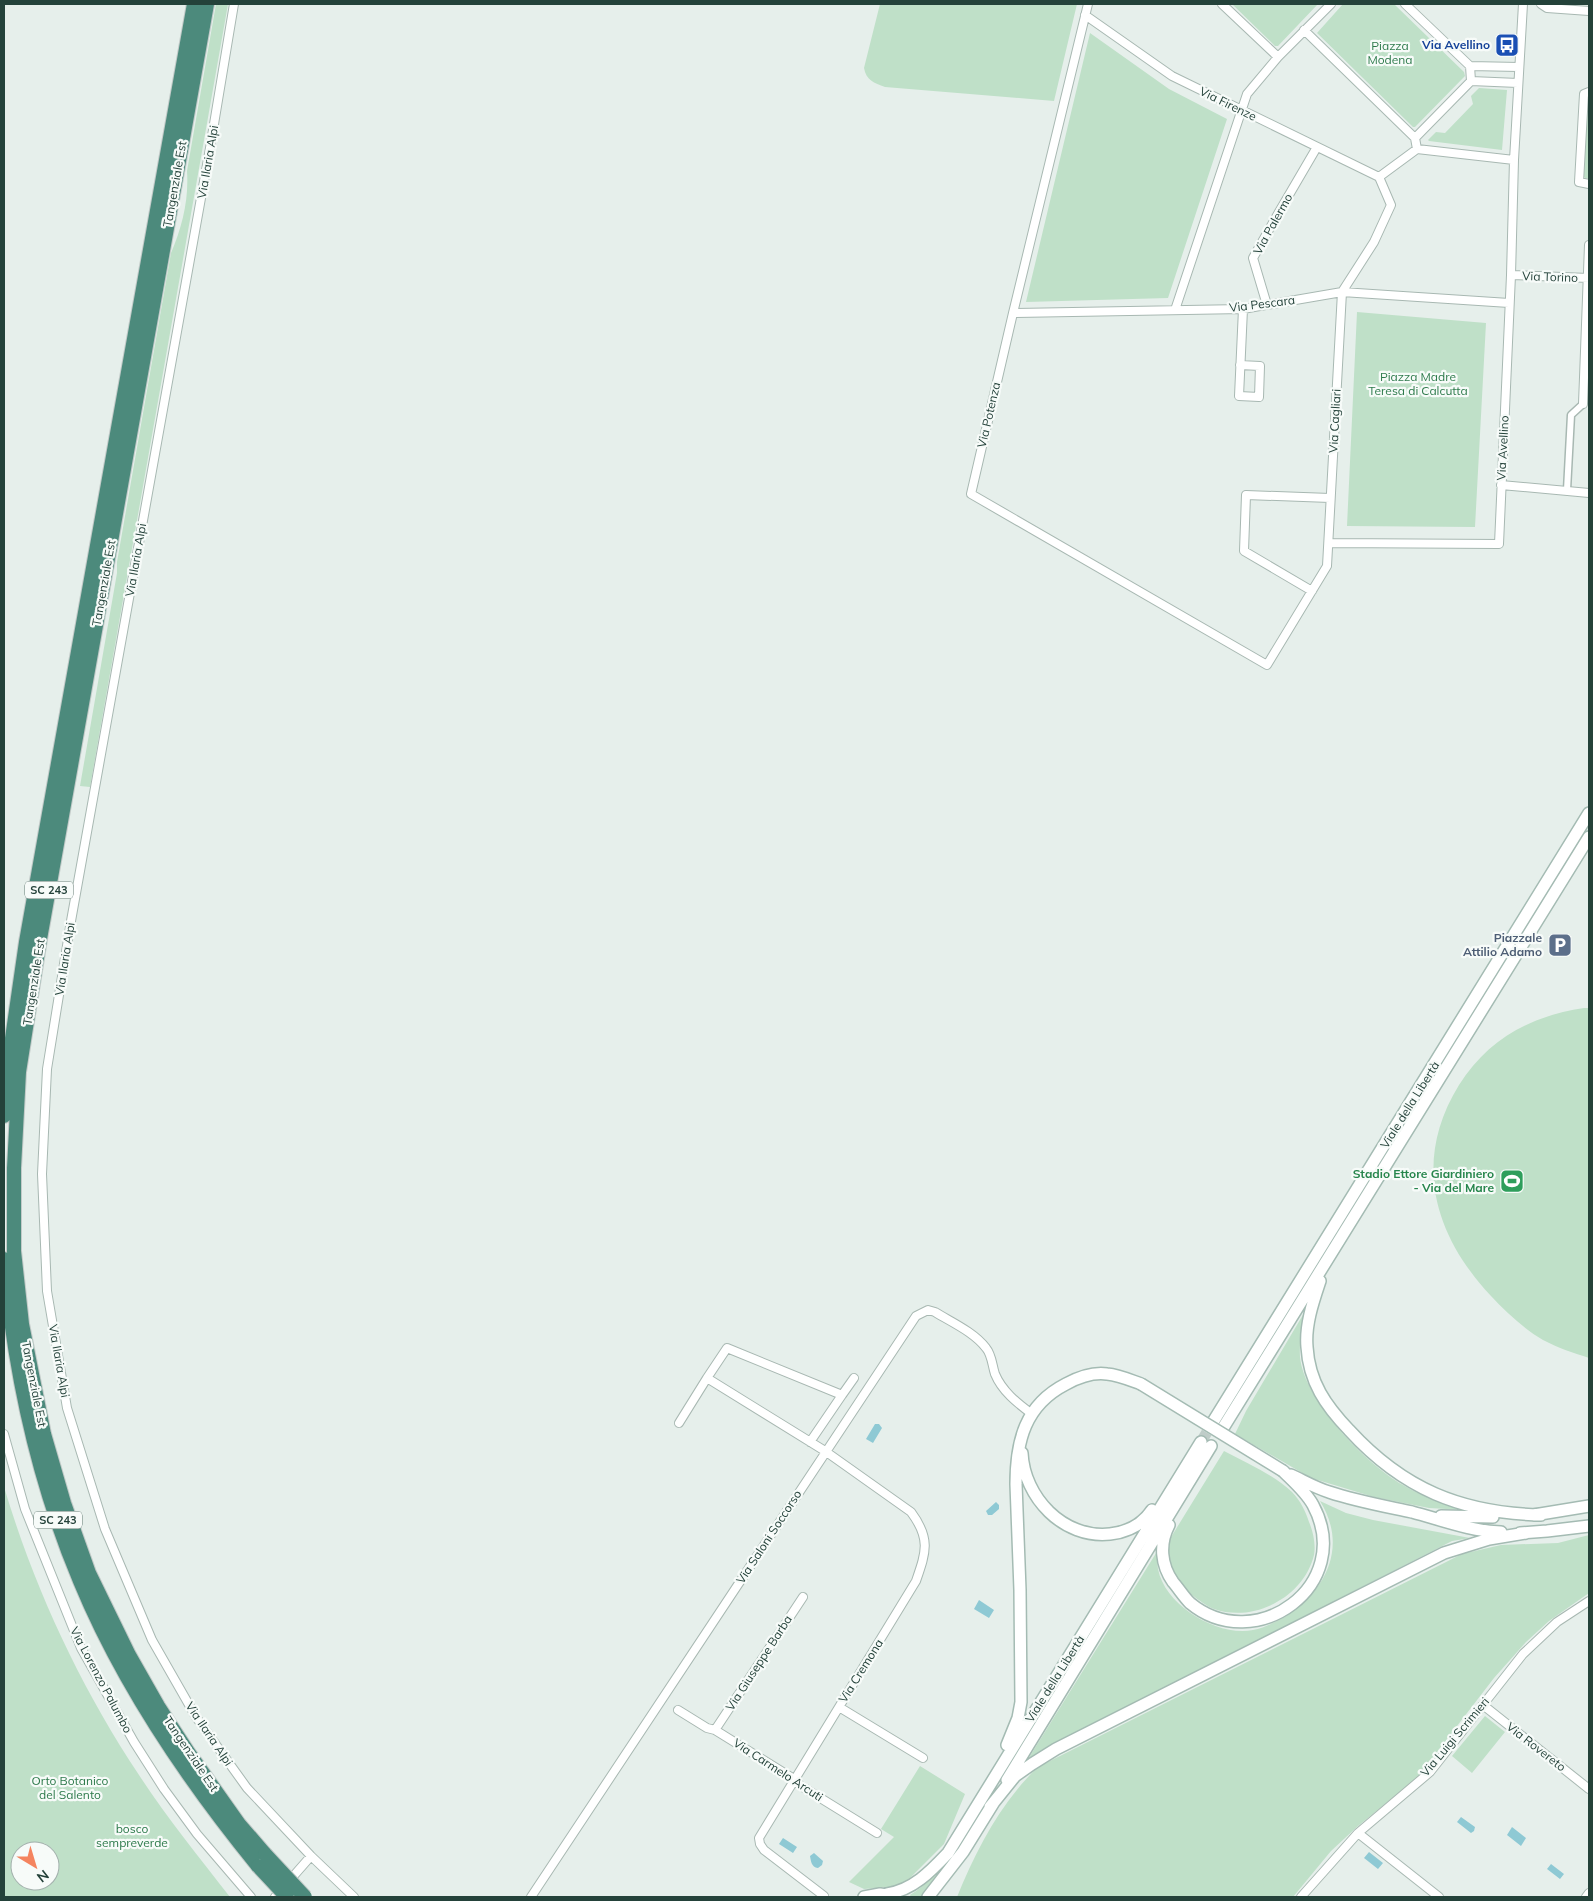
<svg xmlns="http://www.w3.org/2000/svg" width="1593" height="1901" viewBox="0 0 1593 1901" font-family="Mulish,sans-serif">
<rect width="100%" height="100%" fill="#e6efeb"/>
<path fill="#bfe0c8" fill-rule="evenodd" d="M216 4H228L90 787 80 786 117 573V562L171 253C182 227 189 200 187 171Z
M880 4H1077L1054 101 885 87C874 83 866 80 864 68Z
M1232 4H1318L1278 46H1275Z
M1343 4H1394L1464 72 1465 76 1415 127H1413L1317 33Z
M1090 33 1169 89 1227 119 1168 298 1026 302Z
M1479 88 1507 90 1502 150 1429 141 1428 140 1436 132 1445 133 1473 104 1471 96Z
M1589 97V179L1585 178 1583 176 1587 98Z
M1357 312 1486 323 1475 527 1347 526Z
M1584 1008H1589V1358C1574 1353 1558 1348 1543 1340 1524 1329 1506 1312 1491 1296 1434 1235 1412 1161 1459 1085 1488 1039 1531 1016 1584 1008Z
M1307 1308C1303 1325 1299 1340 1300 1357 1304 1400 1366 1464 1403 1485 1421 1496 1442 1503 1463 1510L1429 1508 1374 1497 1311 1478 1235 1434 1246 1411Z
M1224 1451C1246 1463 1273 1474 1292 1492 1300 1500 1306 1512 1309 1522 1313 1531 1316 1545 1314 1555 1304 1597 1254 1623 1214 1609 1206 1606 1199 1600 1192 1595 1175 1581 1167 1563 1168 1542Z
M4 1487C35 1590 80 1686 139 1775 167 1818 199 1857 230 1897H4ZM20 1851H50V1881H20Z
M1320 1501 1346 1513 1373 1520 1470 1538 1452 1541C1309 1614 1166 1687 1025 1764L1158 1550C1158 1556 1157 1563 1158 1569 1165 1606 1218 1637 1253 1630 1264 1628 1275 1622 1285 1617 1327 1590 1348 1546 1320 1501Z
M1589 1535V1593L1549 1621 1526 1642 1494 1678 1417 1778 1358 1826 1331 1851 1293 1897H957C976 1850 1001 1802 1038 1767L1462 1554 1501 1545 1558 1543Z
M1485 1716 1505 1732 1472 1773 1452 1756Z
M920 1766 965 1794 944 1844 902 1886 864 1889 849 1882 894 1837 881 1829Z
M954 1853 956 1854 921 1897H911L910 1895C928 1884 941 1869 954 1853Z"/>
<path fill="#8ec9d4" d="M875 1424H879L882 1428 873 1443 866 1439Z
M996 1502 999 1505V1509L992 1515H988L986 1511Z
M979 1600 994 1610 989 1618 974 1609Z
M1461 1817 1475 1827 1474 1831 1471 1833 1457 1822Z
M1512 1827 1526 1838 1521 1846 1507 1835Z
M783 1838 797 1847 793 1853 779 1844Z
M1369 1852 1383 1863 1378 1869 1364 1858Z
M814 1853 823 1861 822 1865 818 1868C811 1867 811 1861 810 1856Z
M1551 1864 1564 1874 1560 1879 1547 1869Z"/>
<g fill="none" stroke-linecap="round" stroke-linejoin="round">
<path stroke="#bfccc8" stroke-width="11" stroke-dasharray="11 5.5" stroke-linecap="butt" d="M1201 1442 1213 1422"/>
<g stroke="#a8b8b2" stroke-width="9">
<path id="pedestrian" d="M1567 490 1571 415 1583 404"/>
</g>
<g stroke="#a8b8b2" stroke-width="10">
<path id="minor" d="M234 4 210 148 71 921 47 1069 42 1174 47 1291 67 1408 105 1529 152 1640 196 1717 247 1788 311 1856 354 1897
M1088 4 1013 313 971 494 1267 665 1327 566 1342 292 1374 242 1391 205 1379 177
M1222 4 1278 57
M1405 4 1470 66 1471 81 1415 138
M1541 4 1547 8 1589 11
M1085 15 1172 76 1379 177
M1304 30 1415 138 1417 149
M1470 66 1519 67
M1471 81 1518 83
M1589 92 1584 94 1579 182 1589 184
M1379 177 1417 149 1514 160
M1511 275 1589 278
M1267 305 1253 258 1279 212 1317 147
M1175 310 1247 94 1278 57 1331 4
M1013 313 1243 309 1342 292 1509 303
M1240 365 1260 366 1259 397 1239 396 1243 309
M1583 404 1589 245
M1501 485 1589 493
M1330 543 1499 544 1511 275 1514 160 1523 4
M1312 591 1244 551 1246 495 1330 498
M842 1395 854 1378
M679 1423 707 1378
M4 1434 25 1509 81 1648 134 1742 164 1789 197 1834 251 1897
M810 1442 842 1395 727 1348 707 1378 825 1451 911 1512C931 1539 926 1552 916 1581L759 1838 760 1844 764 1850 824 1896
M1483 1705 1589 1789
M839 1707 923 1758
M678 1710 707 1728 715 1730 794 1779 801 1786 877 1833
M715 1730 803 1597
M1358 1833 1439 1897
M275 1897 311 1856
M531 1897 916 1316 928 1310 935 1312C951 1322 974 1332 986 1348 992 1355 992 1365 995 1374 1002 1391 1017 1403 1032 1414
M1301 1897 1358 1833 1430 1772 1523 1654 1557 1622 1589 1601
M1586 1897 1589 1893"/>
</g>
<g stroke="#a4bbb3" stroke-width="14">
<path id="secondary" d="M1320 1281C1313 1302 1305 1325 1307 1347 1309 1382 1326 1406 1349 1430 1403 1489 1461 1513 1541 1515
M1213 1422 1589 813
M1223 1428 1589 837
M1022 1453C1024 1497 1063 1539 1110 1534 1128 1532 1142 1525 1152 1510
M1291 1475C1304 1481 1316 1488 1329 1492 1356 1501 1384 1506 1412 1512 1442 1520 1470 1531 1501 1532
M1534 1515 1589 1506
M1441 1516 1493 1517
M1169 1525C1159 1544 1161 1565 1173 1582 1179 1589 1184 1597 1190 1603 1255 1657 1356 1585 1313 1505 1306 1492 1293 1481 1283 1471
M1520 1533 1547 1531 1589 1526
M1007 1745 1018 1718 1021 1702 1020 1590 1016 1484C1016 1441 1025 1405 1066 1384 1079 1377 1093 1372 1107 1374 1119 1375 1130 1380 1141 1384
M1007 1780 1211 1446
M990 1807 1015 1776 1032 1764 1056 1749 1444 1553 1489 1539 1526 1533
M887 1894C913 1890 930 1872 948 1853L1201 1442
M864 1897 880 1894 893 1896
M928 1897 963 1852 994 1802"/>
</g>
<g stroke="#c2cac8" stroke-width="16">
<path id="trunk" d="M207 4 40 939 19 1072 14 1168V1251L22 1324 44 1434 64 1503 89 1573 129 1655 158 1706 188 1752 239 1824 265 1854
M4 1116 8 1066 26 942 194 4
M4 1259C14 1369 37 1479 80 1581 123 1685 187 1779 258 1866"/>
</g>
<use href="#pedestrian" stroke="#fff" stroke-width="6"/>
<use href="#minor" stroke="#fff" stroke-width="8"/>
<use href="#secondary" stroke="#fff" stroke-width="11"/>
<use href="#trunk" stroke="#4c8a7c" stroke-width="14"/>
<g stroke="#a4bbb3" stroke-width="14" stroke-linecap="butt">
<path id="secondary-bridge" d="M1141 1384 1283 1471"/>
</g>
<g stroke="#c2cac8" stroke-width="16" stroke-linecap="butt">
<path id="trunk-bridge" d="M265 1854 305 1897
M258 1866 287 1897"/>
</g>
<use href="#secondary-bridge" stroke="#fff" stroke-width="11"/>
<use href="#trunk-bridge" stroke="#4c8a7c" stroke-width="14"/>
</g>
<defs>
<g id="bus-square" transform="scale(1.25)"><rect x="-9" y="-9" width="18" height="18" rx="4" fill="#1a4fb4" stroke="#f7fbf9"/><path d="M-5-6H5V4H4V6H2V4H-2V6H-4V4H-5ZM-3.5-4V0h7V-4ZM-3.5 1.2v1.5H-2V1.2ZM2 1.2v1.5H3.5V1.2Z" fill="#fff"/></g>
<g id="parking-square" transform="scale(1.25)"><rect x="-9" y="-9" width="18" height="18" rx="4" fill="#5c6f8a" stroke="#f7fbf9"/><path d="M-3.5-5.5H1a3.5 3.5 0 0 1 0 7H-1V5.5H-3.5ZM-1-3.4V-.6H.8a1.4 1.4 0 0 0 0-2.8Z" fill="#fff"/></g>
<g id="stadium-square" transform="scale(1.25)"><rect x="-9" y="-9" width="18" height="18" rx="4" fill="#2e9e5b" stroke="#f7fbf9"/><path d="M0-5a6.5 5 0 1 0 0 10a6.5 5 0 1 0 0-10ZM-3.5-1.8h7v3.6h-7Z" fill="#fff"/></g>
</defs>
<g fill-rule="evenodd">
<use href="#bus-square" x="1507" y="45"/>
<use href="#parking-square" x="1560" y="945"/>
<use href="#stadium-square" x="1512" y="1181"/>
</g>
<g text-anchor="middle" stroke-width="4.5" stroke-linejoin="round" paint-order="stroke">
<g fill="#f7fbf9" stroke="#637a73" stroke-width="1">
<rect x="25" y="881.5" width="48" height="17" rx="4"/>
<rect x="34" y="1511.5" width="48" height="17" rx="4"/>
</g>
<g font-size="11" font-weight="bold" fill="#24423a">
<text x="49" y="894">SC 243</text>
<text x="58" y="1524">SC 243</text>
</g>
<g font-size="12" font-weight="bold" fill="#164399" stroke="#f7fbf9" text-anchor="end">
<text x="1490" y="49">Via Avellino</text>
</g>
<g font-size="12" fill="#2d7a4b" stroke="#f7fbf9">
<text x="1390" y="50">Piazza<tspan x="1390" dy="14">Modena</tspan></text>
<text x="1418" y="381">Piazza Madre<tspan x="1418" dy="14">Teresa di Calcutta</tspan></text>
<text x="70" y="1785">Orto Botanico<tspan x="70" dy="14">del Salento</tspan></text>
<text x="132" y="1833">bosco<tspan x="132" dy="14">sempreverde</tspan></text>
</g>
<g font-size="12" fill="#24423a" stroke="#f7fbf9">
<text transform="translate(1228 104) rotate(26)" y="4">Via Firenze</text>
<text transform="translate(208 162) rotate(-80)" y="4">Via Ilaria Alpi</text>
<text transform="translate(175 184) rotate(-80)" y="4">Tangenziale Est</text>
<text transform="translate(1273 224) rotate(-61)" y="4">Via Palermo</text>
<text transform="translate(1550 277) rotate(2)" y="4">Via Torino</text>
<text transform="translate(1262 304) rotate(-7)" y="4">Via Pescara</text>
<text transform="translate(989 415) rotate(-77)" y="4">Via Potenza</text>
<text transform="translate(1335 421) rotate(-87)" y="4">Via Cagliari</text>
<text transform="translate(1503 448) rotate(-87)" y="4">Via Avellino</text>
<text transform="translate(136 560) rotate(-80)" y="4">Via Ilaria Alpi</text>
<text transform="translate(104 583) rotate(-80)" y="4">Tangenziale Est</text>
<text transform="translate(65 959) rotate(-81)" y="4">Via Ilaria Alpi</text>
<text transform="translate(34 982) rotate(-81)" y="4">Tangenziale Est</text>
<text transform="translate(1410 1105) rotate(-58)" y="4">Viale della Libertà</text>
<text transform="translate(59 1361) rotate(80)" y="4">Via Ilaria Alpi</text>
<text transform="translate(34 1384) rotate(79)" y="4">Tangenziale Est</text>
<text transform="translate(769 1537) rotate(-57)" y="4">Via Saloni Soccorso</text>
<text transform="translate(759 1663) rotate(-57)" y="4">Via Giuseppe Barba</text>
<text transform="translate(861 1671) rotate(-58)" y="4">Via Cremona</text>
<text transform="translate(1055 1679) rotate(-58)" y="4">Viale della Libertà</text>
<text transform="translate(101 1680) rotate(62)" y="4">Via Lorenzo Palumbo</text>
<text transform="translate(209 1734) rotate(56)" y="4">Via Ilaria Alpi</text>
<text transform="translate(1455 1737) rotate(-50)" y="4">Via Luigi Scrimieri</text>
<text transform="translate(1536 1747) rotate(38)" y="4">Via Rovereto</text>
<text transform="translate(191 1754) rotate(56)" y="4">Tangenziale Est</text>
<text transform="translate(778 1770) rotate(33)" y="4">Via Carmelo Arcuti</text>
</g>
<g font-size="12" font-weight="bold" fill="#4e5e75" stroke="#f7fbf9" text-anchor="end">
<text x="1542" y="942">Piazzale<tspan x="1542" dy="14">Attilio Adamo</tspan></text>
</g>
<g font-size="12" font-weight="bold" fill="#27864d" stroke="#f7fbf9" text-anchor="end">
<text x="1494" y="1178">Stadio Ettore Giardiniero<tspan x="1494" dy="14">- Via del Mare</tspan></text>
</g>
</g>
<rect width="1593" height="1901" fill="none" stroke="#24423a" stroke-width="10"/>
<g transform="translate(35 1866) rotate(142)"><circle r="24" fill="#f7fbf9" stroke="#a3b1ad"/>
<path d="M0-4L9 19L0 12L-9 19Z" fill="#f4845f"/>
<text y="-8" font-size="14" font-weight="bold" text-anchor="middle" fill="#24423a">N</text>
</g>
</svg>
